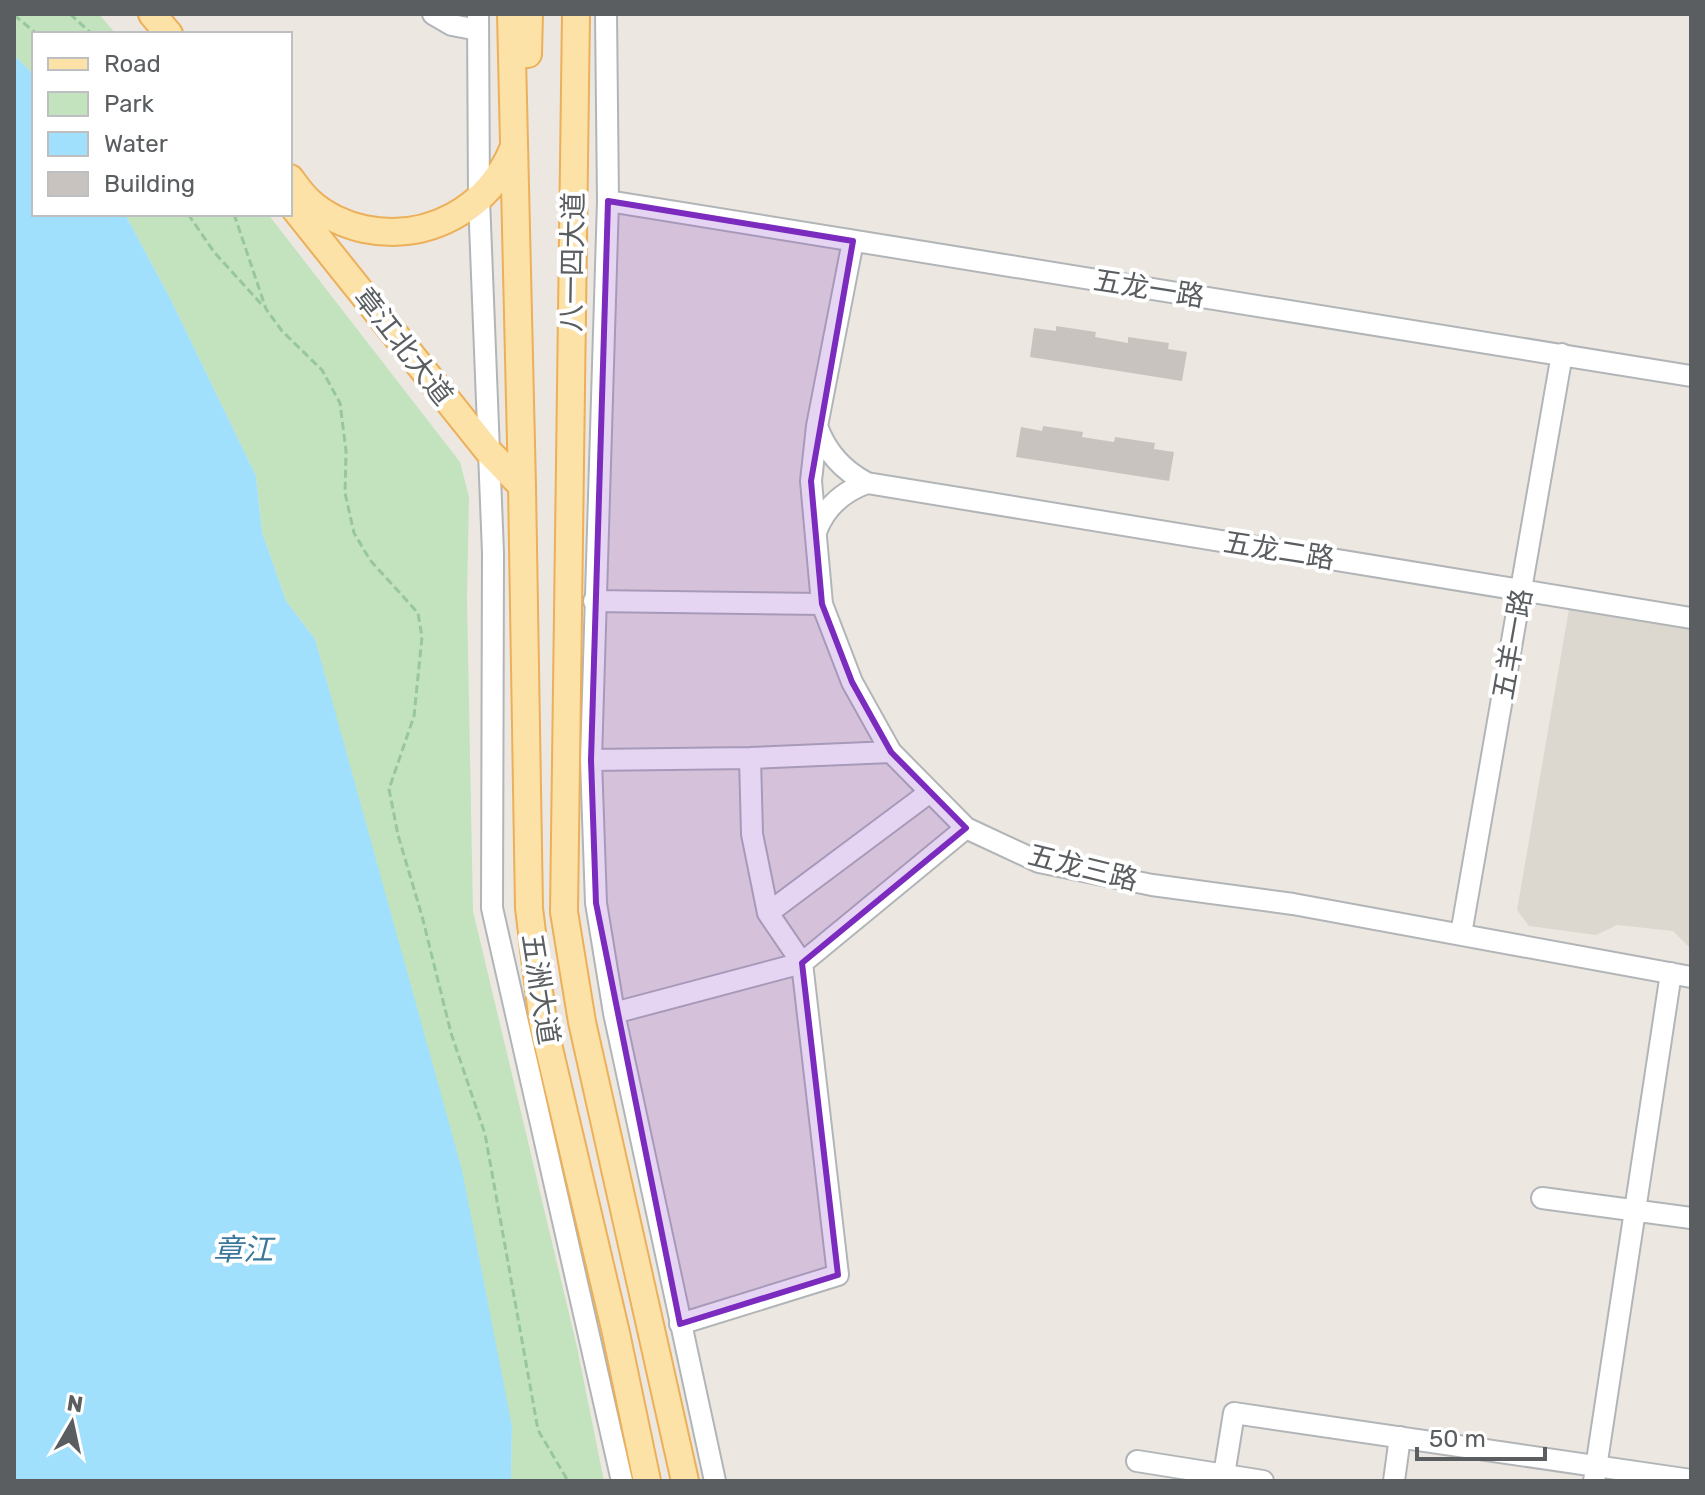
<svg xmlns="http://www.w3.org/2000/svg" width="1705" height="1495" viewBox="0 0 1705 1495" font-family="Rubik,'Noto Sans SC',sans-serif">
<rect width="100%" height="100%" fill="#ece8e1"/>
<path fill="#dcd7cf" d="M1569 609 1691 628V949L1673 931 1617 925 1596 935 1529 926 1517 910Z"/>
<path fill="#c3e3be" d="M14 14H99L116 34H34V75L14 55Z
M125 214H268L460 462 469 497 467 599 473 911 577 1347 604 1481H511L512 1426 365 825 315 639 286 601 262 532 256 476 170 298Z"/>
<path fill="#a1e0fc" d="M14 55 34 75V214H125L170 298 256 476 262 532 286 601 315 639 462 1170 512 1426 511 1481H14Z"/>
<path fill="#c8c3be" d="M1056 326 1096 332 1095 337 1128 343V337L1169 343 1168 349 1187 352 1182 381 1030 357 1034 328 1056 331Z
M1043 426 1083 432 1082 437 1114 442 1115 437 1155 443 1154 449 1174 452 1169 481 1016 457 1021 427 1042 431Z"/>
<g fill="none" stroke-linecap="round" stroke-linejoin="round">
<g stroke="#b2b5b8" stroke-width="24">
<path id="minor" d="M433 14 452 25 478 30
M478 14 479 199 493 553 492 908 622 1481
M606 14 608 201 591 760 596 903 614 1013 715 1481
M608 201 1691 376
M853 241 817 426 811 481 822 604 852 682 891 752 966 828 1039 862 1152 885 1293 904 1691 977
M817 426C826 452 842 470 867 483L1691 618
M816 532C825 507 842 492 867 483
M594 601 822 604
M591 760 750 758 891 752
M768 913 930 792
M1461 934 1562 354
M614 1013 802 963 966 828
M1542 1198 1691 1218
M680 1324 838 1275 802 963 768 913 752 834 750 758
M1137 1461 1263 1481
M1223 1481 1234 1413 1691 1480
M1394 1481 1400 1437
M1594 1481 1671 973"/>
</g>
<g stroke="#ecaf5a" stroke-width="30">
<path id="major" d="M152 14 169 34
M511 14 522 486 529 908 543 1023 616 1333 647 1481
M576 14 564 912 582 1022 685 1481
M528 54 529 14
M290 178C296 186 302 195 310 202 324 215 345 225 364 229 428 242 488 209 513 149
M290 203 488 451 522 486"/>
</g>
<path stroke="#98c69f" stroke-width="3" stroke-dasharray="8 4" stroke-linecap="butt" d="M70 14 92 34
M14 15 37 34
M188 214 214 252 263 306
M234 214 266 309 282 331 322 370 340 403 346 451 345 493 354 533 370 560 418 613 422 637 414 716 389 789 398 835 422 916 451 1033 485 1134 538 1430 568 1481"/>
<use href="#minor" stroke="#fff" stroke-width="20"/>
<use href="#major" stroke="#fce2a6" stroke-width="26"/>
</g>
<path fill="#7b2cbf" fill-opacity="0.2" stroke="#7b2cbf" stroke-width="6" stroke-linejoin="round" d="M608 201 853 241 811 481 822 604 852 682 891 752 966 828 802 963 838 1275 680 1324 596 903 591 760Z"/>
<g text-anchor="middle" stroke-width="8" stroke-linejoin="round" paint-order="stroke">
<g font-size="28" fill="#5a5e61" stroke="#fff">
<text transform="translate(572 262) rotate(-89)" y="10">八一四大道</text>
<text transform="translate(1149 288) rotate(9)" y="10">五龙一路</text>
<text transform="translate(404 346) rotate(52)" y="10">章江北大道</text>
<text transform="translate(1279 550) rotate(9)" y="10">五龙二路</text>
<text transform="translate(1512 644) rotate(-80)" y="10">五羊一路</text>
<text transform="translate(1083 867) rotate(14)" y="10">五龙三路</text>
<text transform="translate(541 989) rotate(81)" y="10">五洲大道</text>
</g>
<g font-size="30" font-style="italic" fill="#3b779b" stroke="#fff">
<text x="243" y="1260">章江</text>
</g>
</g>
<rect width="1705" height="1495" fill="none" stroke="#5a5e61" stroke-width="32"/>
<rect x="32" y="32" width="260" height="184" fill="#ffffff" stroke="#bdbfc0" stroke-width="2"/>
<rect x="48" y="58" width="40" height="12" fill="#fce2a6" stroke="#bdbfc0" stroke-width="2"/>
<text x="104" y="72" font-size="24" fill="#5a5e61">Road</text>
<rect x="48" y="92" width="40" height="24" fill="#c3e3be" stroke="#bdbfc0" stroke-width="2"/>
<text x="104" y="112" font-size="24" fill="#5a5e61">Park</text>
<rect x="48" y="132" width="40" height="24" fill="#a1e0fc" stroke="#bdbfc0" stroke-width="2"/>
<text x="104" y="152" font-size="24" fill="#5a5e61">Water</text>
<rect x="48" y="172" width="40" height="24" fill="#c8c3be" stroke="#bdbfc0" stroke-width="2"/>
<text x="104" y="192" font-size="24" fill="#5a5e61">Building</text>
<g transform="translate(72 1423) rotate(9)" stroke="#ffffff" stroke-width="6" paint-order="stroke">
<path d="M0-6L14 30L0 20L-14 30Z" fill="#5a5e61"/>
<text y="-12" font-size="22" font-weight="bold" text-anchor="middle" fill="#5a5e61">N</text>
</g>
<path d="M1417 1447v12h128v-12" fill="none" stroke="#5a5e61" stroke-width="4"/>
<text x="1429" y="1447" font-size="24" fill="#5a5e61" stroke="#ffffff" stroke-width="6" paint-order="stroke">50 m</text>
</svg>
